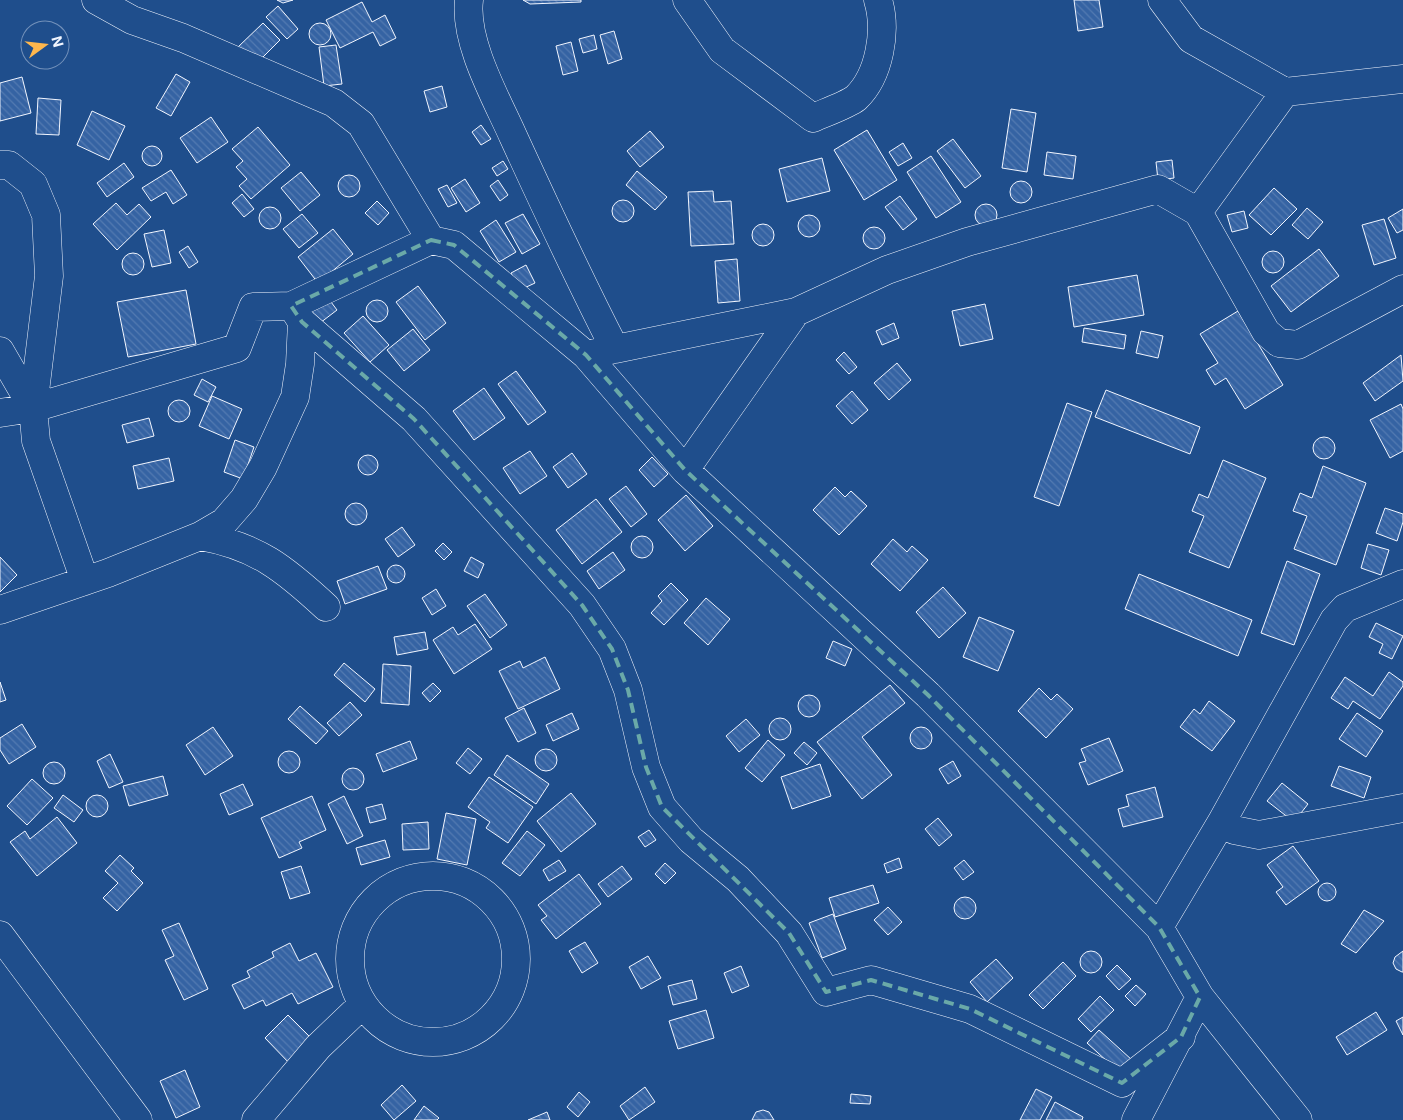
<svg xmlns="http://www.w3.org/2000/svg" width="1403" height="1120" viewBox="0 0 1403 1120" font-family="Inter,sans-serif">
<defs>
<pattern id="building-back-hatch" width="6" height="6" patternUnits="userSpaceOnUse" patternTransform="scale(1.25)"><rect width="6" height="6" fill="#3563a3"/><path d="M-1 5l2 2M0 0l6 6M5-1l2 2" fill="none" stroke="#537ab1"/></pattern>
</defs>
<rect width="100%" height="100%" fill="#1f4e8c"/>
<path fill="url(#building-back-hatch)" stroke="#f2f6ff" d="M277 0H293L283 3Z
M523 0H581V2L530 4Z
M1074 0H1099L1103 27 1078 31Z
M362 2 372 22 385 15 396 38 380 46 373 32 340 48 326 20Z
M278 6 298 29 287 39 266 17Z
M263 23 280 40 255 65 238 47Z
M309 34a11 11 0 1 1 22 0a11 11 0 1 1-22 0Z
M614 31 622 59 608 64 600 35Z
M594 35 597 49 583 53 579 39Z
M571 42 578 71 563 75 556 46Z
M336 45 342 84 324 86 319 47Z
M176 74 190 82 171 116 156 108Z
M22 77 31 113 0 121V83Z
M442 86 447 107 430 112 424 91Z
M38 98 61 100 59 135 36 134Z
M1011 109 1036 113 1027 172 1002 168Z
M92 111 125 126 109 160 77 145Z
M211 117 228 142 197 163 180 138Z
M481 125 491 139 481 145 472 132Z
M258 127 290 165 251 199 239 186 247 179 236 167 243 161 232 149Z
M867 130 897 180 864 200 834 150Z
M650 131 664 147 640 167 627 151Z
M953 139 981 176 965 188 937 151Z
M903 143 912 158 898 166 889 152Z
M142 156a10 10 0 1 1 20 0a10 10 0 1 1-20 0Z
M1047 152 1076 156 1073 179 1044 175Z
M931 156 961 202 936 218 907 172Z
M822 158 830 191 787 202 779 169Z
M1172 160 1174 178 1158 180 1156 162Z
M503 161 508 169 497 176 492 168Z
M124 163 134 177 107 197 97 183Z
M171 170 187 195 173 204 166 192 151 201 142 188Z
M637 171 667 197 655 210 626 185Z
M301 172 320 195 300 211 281 188Z
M338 186a11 11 0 1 1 22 0a11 11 0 1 1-22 0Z
M465 179 480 203 466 212 451 188Z
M498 180 508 195 500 201 490 186Z
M1010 192a11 11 0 1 1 22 0a11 11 0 1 1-22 0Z
M447 185 457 203 448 207 438 189Z
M1274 188 1297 209 1271 235 1249 215Z
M713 191 714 202 731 201 734 244 691 246 688 192Z
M242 194 254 209 244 217 232 203Z
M900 196 917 219 903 230 885 207Z
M612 211a11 11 0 1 1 22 0a11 11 0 1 1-22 0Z
M377 201 389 213 378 225 365 213Z
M116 203 127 215 139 204 151 217 117 250 93 224Z
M975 215a11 11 0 1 1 22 0a11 11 0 1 1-22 0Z
M259 218a11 11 0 1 1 22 0a11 11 0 1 1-22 0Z
M1307 208 1323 222 1308 239 1292 225Z
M1403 209V230L1397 233 1388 218Z
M1244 211 1248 228 1232 232 1227 215Z
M302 214 318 233 299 248 283 229Z
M523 214 540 244 522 254 505 223Z
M798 226a11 11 0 1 1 22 0a11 11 0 1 1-22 0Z
M1384 219 1396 258 1374 265 1362 225Z
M496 220 516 252 499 262 480 231Z
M752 235a11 11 0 1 1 22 0a11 11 0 1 1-22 0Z
M863 238a11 11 0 1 1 22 0a11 11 0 1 1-22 0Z
M333 229 353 254 318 283 298 257Z
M164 230 171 263 152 267 144 234Z
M188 246 198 262 189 268 179 252Z
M1319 249 1339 276 1291 312 1271 286Z
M1262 262a11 11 0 1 1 22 0a11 11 0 1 1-22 0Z
M122 264a11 11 0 1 1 22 0a11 11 0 1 1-22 0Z
M737 259 740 301 718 303 715 261Z
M526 265 535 283 520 290 511 273Z
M1137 275 1144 315 1074 327 1068 287Z
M418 286 446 323 425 340 396 302Z
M186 290 196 344 128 357 117 302Z
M328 298 337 310 320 323 311 310Z
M366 311a11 11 0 1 1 22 0a11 11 0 1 1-22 0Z
M985 304 993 339 960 346 952 311Z
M1238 311 1283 385 1245 409 1226 378 1215 385 1206 370 1218 363 1200 334Z
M363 316 389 345 370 362 344 333Z
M894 323 899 338 882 345 876 331Z
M1084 328 1126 335 1124 349 1082 342Z
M413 329 430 350 404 371 387 350Z
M1141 331 1163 336 1158 358 1136 353Z
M844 352 857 367 849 374 836 360Z
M1401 355 1403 381 1375 401 1363 383Z
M897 363 911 380 889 400 874 383Z
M516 371 546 412 528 425 498 384Z
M202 379 216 387 208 402 194 395Z
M484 388 505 418 474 440 453 411Z
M1106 390 1200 427 1190 454 1095 417Z
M852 391 868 410 852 424 836 406Z
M212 396 242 409 229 439 199 426Z
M168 411a11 11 0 1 1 22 0a11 11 0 1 1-22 0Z
M1067 403 1092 412 1059 506 1034 497Z
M1401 404 1403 409V451L1390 458 1370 420Z
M149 418 154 436 127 443 122 425Z
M1313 448a11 11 0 1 1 22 0a11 11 0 1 1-22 0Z
M235 440 254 447 243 479 224 472Z
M530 451 547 476 520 494 503 468Z
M572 453 587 474 568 488 553 467Z
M358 465a10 10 0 1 1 20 0a10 10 0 1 1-20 0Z
M652 457 668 474 654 487 639 470Z
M169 458 174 481 138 489 133 466Z
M1223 460 1266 478 1229 568 1189 552 1204 516 1192 511 1199 494 1208 498Z
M1323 466 1366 483 1336 565 1294 549 1307 516 1293 511 1300 493 1312 498Z
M626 486 647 514 631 527 609 499Z
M835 487 845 497 851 491 867 506 839 535 813 510Z
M686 495 713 526 685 551 658 520Z
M596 499 622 532 582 564 556 530Z
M345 514a11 11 0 1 1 22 0a11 11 0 1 1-22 0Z
M1385 508 1403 514V522L1397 541 1376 533Z
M402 527 415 545 398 557 385 539Z
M631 547a11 11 0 1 1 22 0a11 11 0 1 1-22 0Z
M893 539 907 552 912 546 928 560 900 591 871 564Z
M443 543 452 552 444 560 435 551Z
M1368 544 1389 550 1381 575 1361 568Z
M613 552 625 570 599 589 587 571Z
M0 557 17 575 0 592Z
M471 557 484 564 478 578 464 571Z
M1287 561 1320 574 1294 645 1261 633Z
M387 574a9 9 0 1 1 18 0a9 9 0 1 1-18 0Z
M378 566 387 589 345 604 337 581Z
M1139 574 1252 620 1238 656 1125 609Z
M671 583 688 600 664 625 651 613 662 601 658 596Z
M943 587 966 613 939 638 916 612Z
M436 589 446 606 432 615 422 598Z
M485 594 507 625 490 638 467 606Z
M706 598 730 619 708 645 684 623Z
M979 617 1014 631 998 671 963 657Z
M1376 623 1403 636 1392 659 1379 653 1383 644 1369 637Z
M475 624 492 649 454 674 433 640 453 627 458 635Z
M425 632 428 649 397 655 394 637Z
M833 641 852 649 845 666 826 658Z
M545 657 560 689 518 709 499 671 520 661 523 668Z
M344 663 375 689 365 702 334 675Z
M383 664 411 666 409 705 381 703Z
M1389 672 1403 682V686L1380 719 1353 701 1348 709 1331 698 1345 677 1373 696Z
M0 682 6 700 0 702Z
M433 683 441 691 430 702 422 693Z
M890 685 905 703 862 737 892 775 862 799 817 742Z
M1039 688 1051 700 1057 694 1073 709 1046 738 1018 711Z
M798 706a11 11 0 1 1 22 0a11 11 0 1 1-22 0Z
M1209 701 1235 721 1212 751 1180 727 1194 709 1200 714Z
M350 702 362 715 339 736 327 723Z
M300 706 328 731 316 744 288 719Z
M524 708 536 733 518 742 505 718Z
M572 713 579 729 553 741 546 725Z
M1357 713 1383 731 1366 757 1339 739Z
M769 729a11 11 0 1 1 22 0a11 11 0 1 1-22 0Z
M746 719 760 735 739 752 726 736Z
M22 724 36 747 9 764 0 750V738Z
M213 727 233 756 205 775 186 745Z
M910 738a11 11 0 1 1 22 0a11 11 0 1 1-22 0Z
M1109 738 1123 771 1088 785 1079 763 1086 761 1081 749Z
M768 740 785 755 762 782 745 768Z
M410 741 417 759 383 772 376 754Z
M804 742 817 753 807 765 794 753Z
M468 748 482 759 470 774 456 763Z
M535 760a11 11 0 1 1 22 0a11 11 0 1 1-22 0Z
M278 762a11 11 0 1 1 22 0a11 11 0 1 1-22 0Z
M110 754 123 782 109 788 97 761Z
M507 755 549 784 536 804 494 775Z
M953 761 961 776 948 784 939 769Z
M43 773a11 11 0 1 1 22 0a11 11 0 1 1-22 0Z
M820 764 831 796 792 809 781 777Z
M1339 766 1371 777 1364 798 1331 786Z
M342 779a11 11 0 1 1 22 0a11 11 0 1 1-22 0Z
M163 776 168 795 129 806 123 786Z
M489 777 533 807 508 843 486 828 490 822 468 807Z
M32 779 53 798 27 825 7 806Z
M1282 783 1308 804 1294 822 1267 801Z
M243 784 253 805 229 815 220 794Z
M1155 787 1163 817 1123 827 1118 809 1129 806 1126 795Z
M571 793 596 824 561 852 537 821Z
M63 795 83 810 74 822 54 808Z
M86 806a11 11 0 1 1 22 0a11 11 0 1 1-22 0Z
M312 796 326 830 299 842 302 848 279 858 261 818Z
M344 796 363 836 347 844 328 804Z
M382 804 386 819 370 823 366 808Z
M446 813 476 819 467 865 437 859Z
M57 817 77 843 37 876 10 842 25 831 30 839Z
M938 818 952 835 939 846 925 829Z
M428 822 429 849 403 850 402 824Z
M649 830 656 840 645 847 638 837Z
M527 831 545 845 520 876 502 863Z
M385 840 390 857 361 865 356 848Z
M1293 846 1319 881 1286 905 1276 892 1283 887 1267 865Z
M120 855 134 868 131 871 143 883 117 911 103 898 118 883 105 871Z
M899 858 902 868 887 873 884 864Z
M559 860 566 871 549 881 543 870Z
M964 860 974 872 963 880 954 868Z
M665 863 676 873 665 884 655 874Z
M301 866 310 893 290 899 281 872Z
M622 866 632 879 608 897 598 884Z
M579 874 601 904 556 939 541 920 547 916 538 905Z
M1318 892a9 9 0 1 1 18 0a9 9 0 1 1-18 0Z
M873 885 879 903 835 917 829 898Z
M954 908a11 11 0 1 1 22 0a11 11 0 1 1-22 0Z
M888 907 902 922 888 935 874 920Z
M1364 910 1384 921 1356 953 1341 944Z
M833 914 846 949 822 958 809 923Z
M179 923 208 989 184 1000 165 960 174 956 162 930Z
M585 942 598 963 582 973 569 951Z
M290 943 299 961 316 953 333 987 298 1004 292 993 266 1006 263 1000 244 1009 232 985 250 977 247 971 274 957 272 952Z
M1403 951V972H1402L1396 969 1393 963 1395 957Z
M1080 962a11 11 0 1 1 22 0a11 11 0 1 1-22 0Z
M648 956 661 978 641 989 629 967Z
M996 959 1013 978 987 1002 970 982Z
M1063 962 1076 976 1043 1009 1029 995Z
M1117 965 1131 979 1119 990 1106 976Z
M741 966 749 986 732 993 724 973Z
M692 980 697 999 673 1005 668 986Z
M1136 985 1146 994 1135 1006 1125 996Z
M1100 996 1114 1010 1091 1032 1078 1019Z
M706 1010 714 1038 678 1049 669 1021Z
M1376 1012 1387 1030 1347 1055 1336 1037Z
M288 1015 315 1042 291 1065 265 1038Z
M1403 1017V1035L1396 1021Z
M1099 1030 1132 1060 1120 1073 1087 1043Z
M185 1070 200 1107 176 1118 160 1081Z
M402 1085 416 1101 394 1120 381 1105Z
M645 1087 655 1102 629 1120 620 1106Z
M1036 1089 1052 1097 1040 1120H1020Z
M579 1092 590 1102 578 1117 567 1107Z
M851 1094 871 1096 870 1104 850 1103Z
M1055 1102 1083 1117 1082 1120H1046Z
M424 1106 439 1118 437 1120H414Z
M763 1110 769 1112 774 1120H752L756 1112Z
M547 1112 550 1120H528Z"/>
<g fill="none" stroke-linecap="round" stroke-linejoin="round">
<g stroke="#f2f6ff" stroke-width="29">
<path id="minor" d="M96 0 132 20 183 38 334 103 361 124 431 240 454 245 586 355 685 470 928 695 1159 927 1200 997 1298 1120
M469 0C464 42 496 98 513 136 546 208 579 279 615 349
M687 0 722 50 813 118C824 113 847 105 856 98 880 75 887 30 878 0
M1162 0 1191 39 1285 92
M0 165H9L33 184 46 215 49 276 33 408 36 441 85 581
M1198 212 1266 332 1279 343 1298 345 1403 289
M302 322 414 419 582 605 612 649 628 690 646 767 662 807 691 840 738 879 789 933 826 992 871 980 970 1009 1122 1083 1181 1037
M0 351 33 408
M586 355 796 312 887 270 967 242 1158 189 1198 212 1285 92 1403 79
M0 413 33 408 237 348 253 307 291 306 431 240
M685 470 796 312
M200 536C257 546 285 569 326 607
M0 610 108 573 200 536 224 522 244 499 263 467 295 397 300 364 302 322 295 311
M1221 823 1234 830 1259 835 1403 808
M350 959a83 83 0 1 1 166 0a83 83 0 1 1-166 0Z
M1159 927 1221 823 1334 620 1345 608 1403 584
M0 935 138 1120
M256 1120 318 1047 363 1004
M1136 1120 1200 997"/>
</g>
<use href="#minor" stroke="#1f4e8c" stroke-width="28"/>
</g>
<path fill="none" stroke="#6aa9a8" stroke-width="4" stroke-dasharray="10 6" stroke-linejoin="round" d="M431 240 454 245 586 355 685 470 928 695 1159 927 1200 997 1181 1037 1122 1083 970 1009 871 980 826 992 789 933 662 807 646 767 628 690 612 649 582 605 414 419 302 322 291 306Z"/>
<g transform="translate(45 45) rotate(75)"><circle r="24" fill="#1f4e8c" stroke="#7391ba"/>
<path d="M0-4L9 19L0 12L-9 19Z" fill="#ffb74d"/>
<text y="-8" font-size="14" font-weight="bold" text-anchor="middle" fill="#f2f6ff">N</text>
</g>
</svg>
